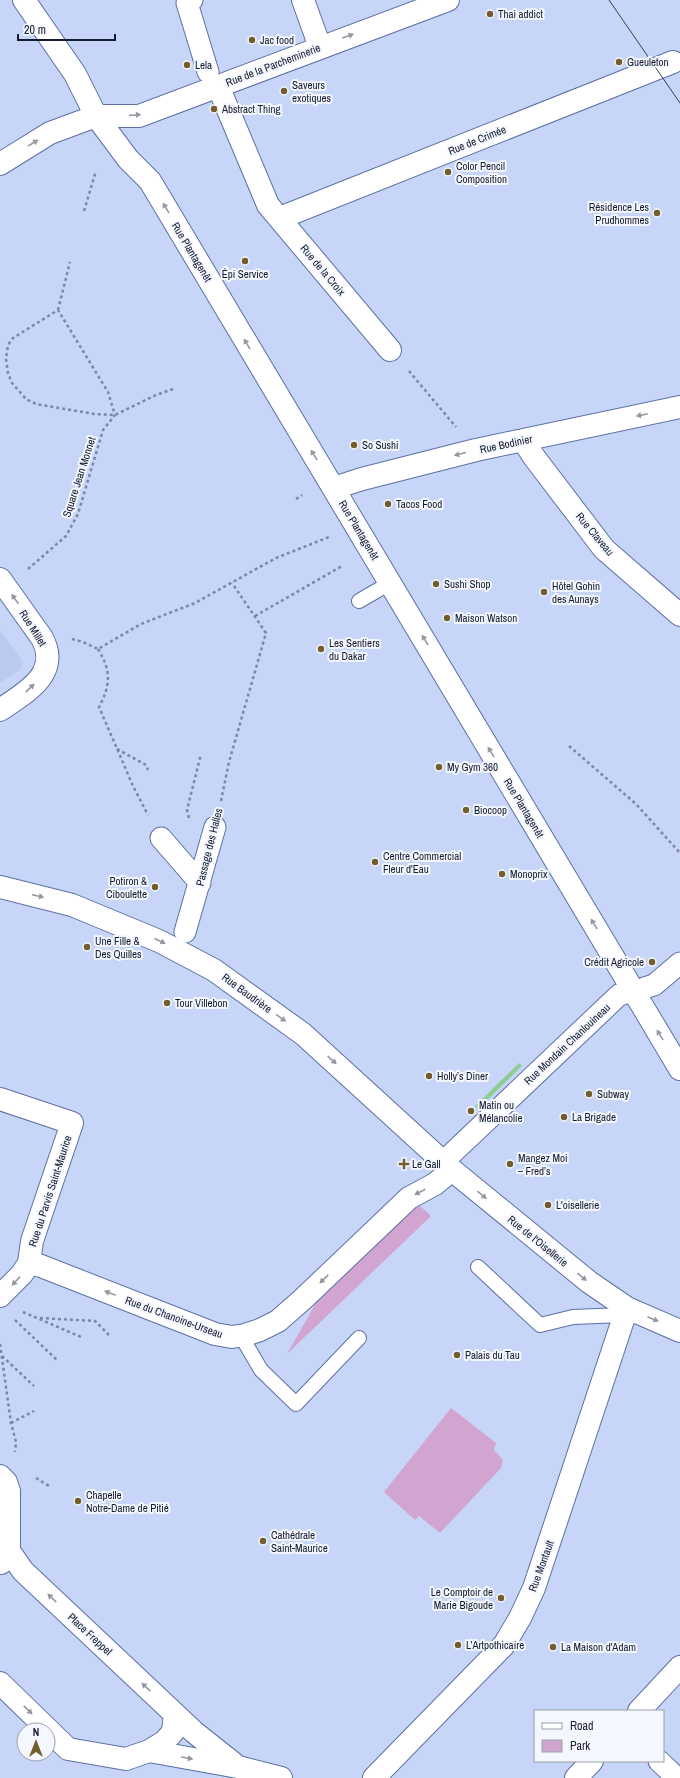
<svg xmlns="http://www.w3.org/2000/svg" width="680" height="1778" viewBox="0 0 680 1778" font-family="'Archivo Narrow',sans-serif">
<rect width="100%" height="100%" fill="#c7d6f8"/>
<path fill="#bbcaf1" d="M0 630 23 661 21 669 0 683Z"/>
<path fill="#d1a5d0" d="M418 1204 431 1216 287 1354 316 1303Z
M451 1408 496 1443 494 1450 503 1460 501 1468 440 1533 419 1516 415 1520 384 1492Z"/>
<path fill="#8dce94" d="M519 1063 522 1066 478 1109 475 1106Z"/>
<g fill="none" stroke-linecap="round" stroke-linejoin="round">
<g stroke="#5c70a4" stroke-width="16">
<path id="service" d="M359 601 390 583
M478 1267 540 1325 573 1317 623 1315
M241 1336 261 1370 296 1404 359 1338"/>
</g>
<g stroke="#5c70a4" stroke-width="23">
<path id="pedestrian" d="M192 0 187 3 208 72
M161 838 200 883
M185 932 215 827
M644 988 654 985 680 963
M443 1162 619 995 623 994
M659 1761 677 1778"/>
</g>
<g stroke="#5c70a4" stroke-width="24">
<path id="minor" d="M24 0 75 74 96 116 128 159 150 181 680 1069
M303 0 320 47
M218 86 268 205 390 350
M0 164 50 133 96 116H139L448 0
M280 218 673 62
M523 440 534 457 604 549 680 615
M334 488 362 479 476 450 680 407
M0 579 42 638C61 674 26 692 0 710
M0 887 72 905 159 941 214 970 303 1034 452 1170 589 1282 627 1308 680 1331
M0 1099 72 1123 32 1241 29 1263 22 1274 0 1296
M29 1263 41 1266 215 1334 232 1337 245 1335 260 1330 278 1321 303 1299 409 1198 435 1184 452 1170
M0 1476 6 1482 9 1491V1551L1 1563
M9 1551 23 1571 194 1732 238 1767
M0 1683 68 1749 126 1759 149 1751 164 1742 173 1732 175 1714
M639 1711 680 1667
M149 1751 238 1767 281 1778
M374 1778 504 1645 520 1618 534 1588 627 1308
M576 1778 592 1761"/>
</g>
<path stroke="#7b87a4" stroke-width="2.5" stroke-dasharray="3 3" stroke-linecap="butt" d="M84 211 96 171
M58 310 70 262
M409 371 456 427
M296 499 302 495
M28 569 66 536 78 514 103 430 115 415 108 392 58 310 13 338 8 345 6 359 8 373 12 383 26 399 36 404 94 414 115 415 156 395 173 389
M255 616 342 566
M72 639 83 642 98 649 141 624 195 603 276 558 329 537
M98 649C111 670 111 685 99 707L133 786 148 815
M569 746 636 804 680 853
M117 749 146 765 148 770
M221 801 229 762 266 633 232 583
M189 818 187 810 201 754
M23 1312 81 1337
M40 1318 95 1321 108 1334 106 1337
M15 1320 58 1361
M0 1344 11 1423 16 1442 15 1452
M2 1356 34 1386
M11 1423 34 1411
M36 1478 49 1486"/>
<use href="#service" stroke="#fff" stroke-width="14"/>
<use href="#pedestrian" stroke="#fff" stroke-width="21"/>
<use href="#minor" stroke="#fff" stroke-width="22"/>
<path stroke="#343e55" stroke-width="1" d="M609 0 680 103"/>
</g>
<defs><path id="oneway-solid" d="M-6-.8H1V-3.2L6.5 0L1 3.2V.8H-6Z"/></defs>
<g fill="#9598a2">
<use href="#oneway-solid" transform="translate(348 36) rotate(-20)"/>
<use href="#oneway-solid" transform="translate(135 115) rotate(-4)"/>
<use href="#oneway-solid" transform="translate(33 143) rotate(-31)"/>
<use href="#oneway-solid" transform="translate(166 208) rotate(-121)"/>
<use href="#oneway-solid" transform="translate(247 344) rotate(-121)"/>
<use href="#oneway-solid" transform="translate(642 415) rotate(168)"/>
<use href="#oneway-solid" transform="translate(460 454) rotate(166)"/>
<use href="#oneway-solid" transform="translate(314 455) rotate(-122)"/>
<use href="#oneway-solid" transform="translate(15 599) rotate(-125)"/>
<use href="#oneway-solid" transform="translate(425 640) rotate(-121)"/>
<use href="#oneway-solid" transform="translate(30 688) rotate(-43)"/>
<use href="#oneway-solid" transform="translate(491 752) rotate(-121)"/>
<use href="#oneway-solid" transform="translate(38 896) rotate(13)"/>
<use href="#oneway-solid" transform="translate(594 924) rotate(-121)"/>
<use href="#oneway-solid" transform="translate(160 941) rotate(24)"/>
<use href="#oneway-solid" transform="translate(281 1018) rotate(36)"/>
<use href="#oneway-solid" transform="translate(660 1035) rotate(-121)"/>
<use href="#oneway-solid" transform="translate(332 1060) rotate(42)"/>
<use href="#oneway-solid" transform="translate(420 1192) rotate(153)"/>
<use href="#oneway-solid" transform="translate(482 1195) rotate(39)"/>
<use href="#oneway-solid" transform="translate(582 1277) rotate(39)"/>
<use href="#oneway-solid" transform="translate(324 1279) rotate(136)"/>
<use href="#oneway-solid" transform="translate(16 1281) rotate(133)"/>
<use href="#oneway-solid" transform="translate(110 1293) rotate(-159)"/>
<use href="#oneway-solid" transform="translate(653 1319) rotate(23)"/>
<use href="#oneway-solid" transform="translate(52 1598) rotate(-137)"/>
<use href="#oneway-solid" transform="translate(146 1687) rotate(-137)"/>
<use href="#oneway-solid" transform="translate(28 1710) rotate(44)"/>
<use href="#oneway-solid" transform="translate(187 1758) rotate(10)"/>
</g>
<g fill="#725e2d" stroke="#f4f7fd" stroke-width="1.5">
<circle cx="490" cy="14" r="4"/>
<circle cx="252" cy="40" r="4"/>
<circle cx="619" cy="62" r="4"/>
<circle cx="187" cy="65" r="4"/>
<circle cx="284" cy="91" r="4"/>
<circle cx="214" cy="109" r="4"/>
<circle cx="448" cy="172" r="4"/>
<circle cx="657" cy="213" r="4"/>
<circle cx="245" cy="261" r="4"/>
<circle cx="354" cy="445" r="4"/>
<circle cx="388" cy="504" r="4"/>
<circle cx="436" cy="584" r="4"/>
<circle cx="544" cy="592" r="4"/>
<circle cx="447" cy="618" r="4"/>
<circle cx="321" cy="649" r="4"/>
<circle cx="439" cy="767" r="4"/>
<circle cx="466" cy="810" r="4"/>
<circle cx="375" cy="862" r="4"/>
<circle cx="502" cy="874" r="4"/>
<circle cx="155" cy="887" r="4"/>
<circle cx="87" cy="947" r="4"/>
<circle cx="652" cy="962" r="4"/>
<circle cx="167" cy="1003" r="4"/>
<circle cx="429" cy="1076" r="4"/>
<circle cx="589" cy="1094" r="4"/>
<circle cx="471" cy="1111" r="4"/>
<circle cx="564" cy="1117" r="4"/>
<path d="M402 1158h4v4h4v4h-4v4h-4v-4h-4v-4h4z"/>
<circle cx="510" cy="1164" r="4"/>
<circle cx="548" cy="1205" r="4"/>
<circle cx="457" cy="1355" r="4"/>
<circle cx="78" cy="1501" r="4"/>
<circle cx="263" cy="1541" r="4"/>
<circle cx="501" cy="1598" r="4"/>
<circle cx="458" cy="1645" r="4"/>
<circle cx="553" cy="1647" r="4"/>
</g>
<g text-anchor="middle" stroke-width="4" stroke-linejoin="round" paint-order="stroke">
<g font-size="11" fill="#131b30" stroke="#f4f7fd" text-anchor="start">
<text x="498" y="18">Thai addict</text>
<text x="260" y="44">Jac food</text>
<text x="627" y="66">Gueuleton</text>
<text x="195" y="69">Lela</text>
<text x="292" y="89">Saveurs<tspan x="292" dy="13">exotiques</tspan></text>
<text x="222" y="113">Abstract Thing</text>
<text x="456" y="170">Color Pencil<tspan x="456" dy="13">Composition</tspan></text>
<text x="649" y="211" text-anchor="end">Résidence Les<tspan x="649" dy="13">Prudhommes</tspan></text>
<text x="245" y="278" text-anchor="middle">Épi Service</text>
<text x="362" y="449">So Sushi</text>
<text x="396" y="508">Tacos Food</text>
<text x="444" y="588">Sushi Shop</text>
<text x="552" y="590">Hôtel Gohin<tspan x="552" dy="13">des Aunays</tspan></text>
<text x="455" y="622">Maison Watson</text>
<text x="329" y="647">Les Sentiers<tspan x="329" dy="13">du Dakar</tspan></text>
<text x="447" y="771">My Gym 360</text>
<text x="474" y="814">Biocoop</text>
<text x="383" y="860">Centre Commercial<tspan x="383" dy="13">Fleur d'Eau</tspan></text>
<text x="510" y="878">Monoprix</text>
<text x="147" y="885" text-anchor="end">Potiron &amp;<tspan x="147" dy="13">Ciboulette</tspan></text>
<text x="95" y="945">Une Fille &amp;<tspan x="95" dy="13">Des Quilles</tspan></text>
<text x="644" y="966" text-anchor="end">Crédit Agricole</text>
<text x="175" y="1007">Tour Villebon</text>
<text x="437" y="1080">Holly’s Diner</text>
<text x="597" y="1098">Subway</text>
<text x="479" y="1109">Matin ou<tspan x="479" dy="13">Mélancolie</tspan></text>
<text x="572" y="1121">La Brigade</text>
<text x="518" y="1162">Mangez Moi<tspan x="518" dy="13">– Fred’s</tspan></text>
<text x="412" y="1168">Le Gall</text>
<text x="556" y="1209">L'oisellerie</text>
<text x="465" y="1359">Palais du Tau</text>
<text x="86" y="1499">Chapelle<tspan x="86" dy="13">Notre-Dame de Pitié</tspan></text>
<text x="271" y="1539">Cathédrale<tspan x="271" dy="13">Saint-Maurice</tspan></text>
<text x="493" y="1596" text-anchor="end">Le Comptoir de<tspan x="493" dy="13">Marie Bigoude</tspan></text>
<text x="466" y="1649">L’Artpothicaire</text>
<text x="561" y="1651">La Maison d'Adam</text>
</g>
<g font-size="11" fill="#131b30" stroke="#f4f7fd">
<text transform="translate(273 65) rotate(-21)" y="4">Rue de la Parcheminerie</text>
<text transform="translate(477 140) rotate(-22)" y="4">Rue de Crimée</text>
<text transform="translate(192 252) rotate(59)" y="4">Rue Plantagenêt</text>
<text transform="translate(323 270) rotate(50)" y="4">Rue de la Croix</text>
<text transform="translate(506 444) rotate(-12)" y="4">Rue Bodinier</text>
<text transform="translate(79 477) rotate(-72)" y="4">Square Jean Monnet</text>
<text transform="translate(359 530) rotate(59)" y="4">Rue Plantagenêt</text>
<text transform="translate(595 534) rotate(50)" y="4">Rue Claveau</text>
<text transform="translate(33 628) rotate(58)" y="4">Rue Millet</text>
<text transform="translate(524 808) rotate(59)" y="4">Rue Plantagenêt</text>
<text transform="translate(209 847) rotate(-76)" y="4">Passage des Halles</text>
<text transform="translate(247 993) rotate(36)" y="4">Rue Baudrière</text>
<text transform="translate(567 1044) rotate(-43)" y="4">Rue Mondain Chanlouineau</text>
<text transform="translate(50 1191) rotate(-72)" y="4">Rue du Parvis Saint-Maurice</text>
<text transform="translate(538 1241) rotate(39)" y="4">Rue de l'Oisellerie</text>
<text transform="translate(174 1317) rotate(20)" y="4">Rue du Chanoine-Urseau</text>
<text transform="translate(541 1566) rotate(-70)" y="4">Rue Montault</text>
<text transform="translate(90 1634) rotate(43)" y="4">Place Freppel</text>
</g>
</g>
<rect x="534" y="1710" width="130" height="52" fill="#f4f7fd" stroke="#9a9fab"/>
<rect x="542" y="1723" width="20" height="6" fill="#ffffff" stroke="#9a9fab"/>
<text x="570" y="1730" font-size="12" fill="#131b30">Road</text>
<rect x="542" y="1740" width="20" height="12" fill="#d1a5d0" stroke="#9a9fab"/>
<text x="570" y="1750" font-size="12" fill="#131b30">Park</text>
<g transform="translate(36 1742)"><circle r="19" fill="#f4f7fd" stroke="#9a9fab"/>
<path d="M0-3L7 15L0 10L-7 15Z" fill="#725e2d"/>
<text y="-6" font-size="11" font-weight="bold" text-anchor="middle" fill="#131b30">N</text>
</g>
<path d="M18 34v6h97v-6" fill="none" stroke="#131b30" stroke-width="2"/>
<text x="24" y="34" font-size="12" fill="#131b30" stroke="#f4f7fd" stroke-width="3" paint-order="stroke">20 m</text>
</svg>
